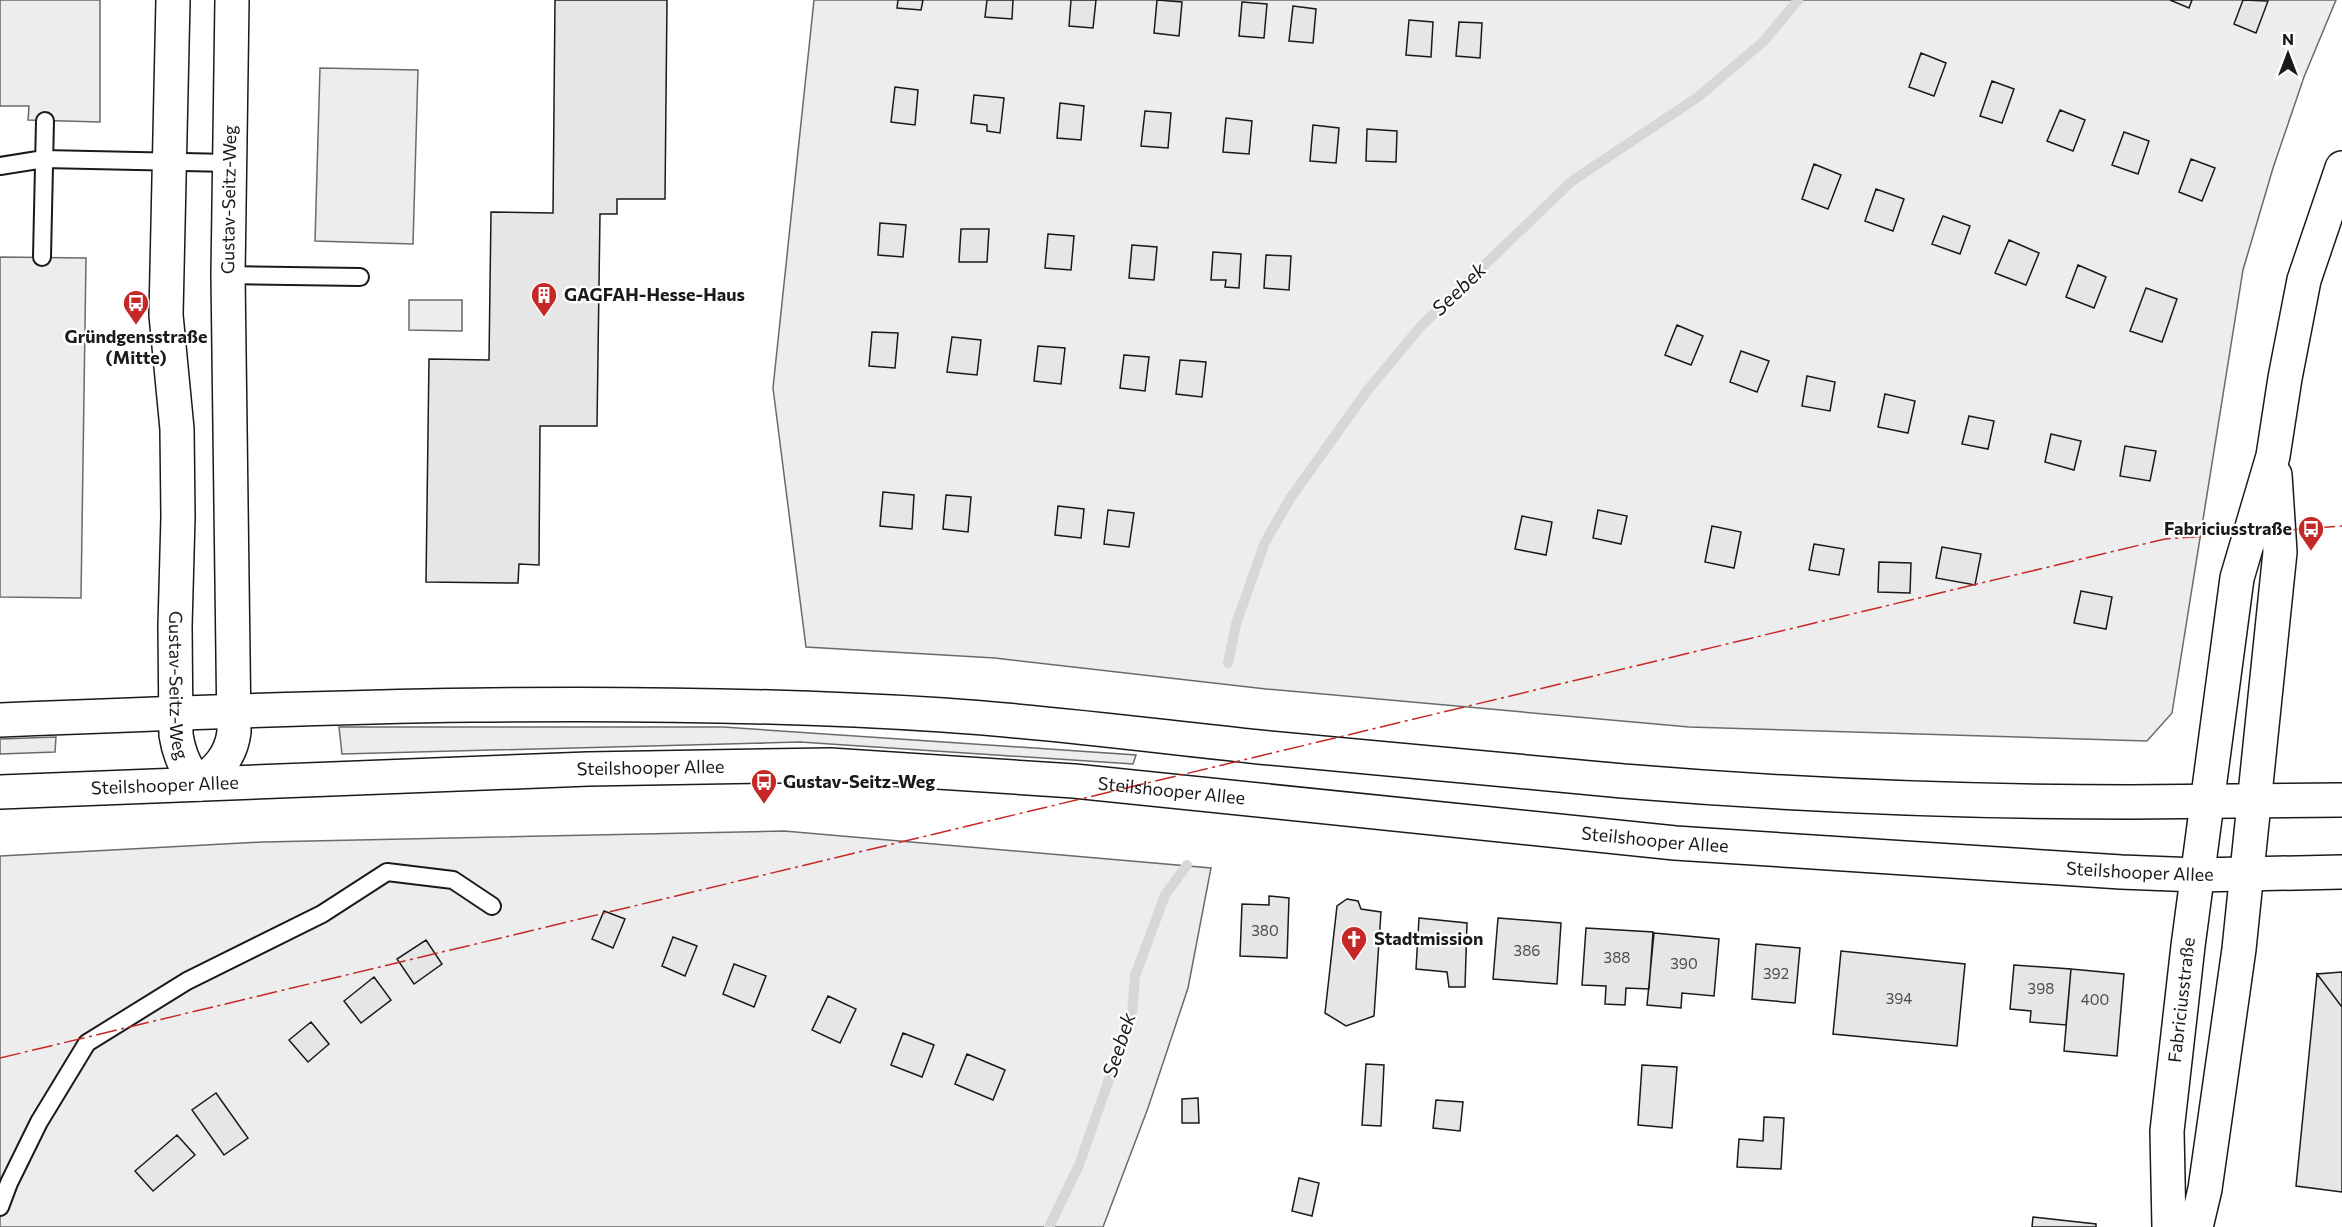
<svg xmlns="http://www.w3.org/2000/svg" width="2342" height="1227" viewBox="0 0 2342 1227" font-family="Commissioner,sans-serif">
<rect width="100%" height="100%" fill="#fff"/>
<path fill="#ededed" stroke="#6a6a6a" stroke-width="1.5" d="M0 0H100V122L28 120 29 106H0Z
M814 0H2336L2304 77 2273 168 2243 270 2172 713 2147 741 1689 727 1266 689 995 658 806 647 773 388Z
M320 68 418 70 413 244 315 241Z
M0 257 86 258 81 598 0 597Z
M409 300H462V331L409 330Z
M339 727H723L1136 755 1133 764 800 742 342 754Z
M56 737 55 752 0 754V739Z
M784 831 1211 868 1188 988 1148 1108 1103 1227H0V856L263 842Z"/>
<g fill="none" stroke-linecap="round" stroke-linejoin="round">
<path stroke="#d7d7d7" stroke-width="10" d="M1228 663 1236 624 1265 542 1291 497 1367 391 1422 325 1572 181 1698 97 1764 41 1798 0
M1049 1227 1079 1165 1132 1014 1135 976 1165 895 1187 865"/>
</g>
<path fill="#e6e6e6" stroke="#1a1a1a" stroke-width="1.5" d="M555 0H667L665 199H617V214H600L597 426H540L539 565 519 564 518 583 426 582 429 359 489 360 491 212 553 213Z
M898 0H923L921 10 897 8Z
M987 0H1013L1012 19 985 17Z
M1071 0H1096L1093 28 1069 26Z
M1157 0 1182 2 1179 36 1154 33Z
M2170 0H2192L2189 8Z
M2243 0 2268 1 2256 33 2234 24Z
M1242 2 1267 4 1264 38 1239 36Z
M1293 6 1316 9 1313 43 1289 41Z
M1409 20 1433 22 1431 57 1406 55Z
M1459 22 1482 23 1480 58 1456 56Z
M1921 53 1946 63 1934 96 1909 87Z
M1992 81 2014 89 2002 123 1980 116Z
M895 87 918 90 915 125 891 122Z
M974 95 1004 98 1000 133 987 131V125L971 123Z
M1060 103 1084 106 1081 140 1057 138Z
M2060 110 2085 120 2073 151 2047 141Z
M1145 111 1171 113 1168 148 1141 146Z
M1226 118 1252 121 1249 154 1223 152Z
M1313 125 1339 128 1336 163 1310 161Z
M1367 129 1397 131 1396 162 1366 161Z
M2124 132 2149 141 2138 174 2112 165Z
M2191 159 2215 168 2202 201 2179 192Z
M1814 164 1841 175 1828 209 1802 199Z
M1876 189 1904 199 1893 231 1865 221Z
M1943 216 1970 226 1960 254 1932 244Z
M880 223 906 225 903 257 878 255Z
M961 229H989L987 262H959Z
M1048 234 1074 236 1071 270 1045 268Z
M2009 240 2039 253 2026 285 1995 273Z
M1132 245 1157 247 1154 280 1129 278Z
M1213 252 1241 254 1239 288 1225 287 1226 280H1211Z
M1266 255 1291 256 1289 290 1264 288Z
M2078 265 2106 277 2094 308 2066 297Z
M2146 288 2177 299 2162 342 2130 331Z
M1677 325 1703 336 1691 365 1665 355Z
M872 332 898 333 895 368 869 366Z
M952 337 981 340 977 375 947 372Z
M1038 346 1065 348 1061 384 1034 381Z
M1741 351 1769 361 1757 392 1730 382Z
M1124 355 1149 357 1145 391 1120 388Z
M1180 360 1206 362 1202 397 1176 394Z
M1807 376 1835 382 1830 411 1802 406Z
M1885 394 1915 401 1908 433 1878 427Z
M1969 416 1994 421 1988 449 1962 444Z
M2051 434 2081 441 2074 470 2045 462Z
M2125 446 2156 451 2150 481 2120 476Z
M883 492 914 495 912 529 880 526Z
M946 495 971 497 968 532 943 529Z
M1058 506 1084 509 1081 538 1055 535Z
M1108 510 1134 513 1129 547 1104 544Z
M1598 510 1627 516 1621 544 1593 538Z
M1522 516 1552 522 1546 555 1515 549Z
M1712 526 1741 532 1734 568 1705 562Z
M1814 544 1844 549 1839 575 1809 570Z
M1942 547 1981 554 1975 585 1936 578Z
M1879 562 1911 563 1910 593 1878 592Z
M2081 591 2112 597 2106 629 2074 623Z
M1269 896 1289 898 1287 958 1240 956 1242 904 1269 905Z
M1347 899 1358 901 1361 909 1381 912 1374 1016 1346 1026 1325 1013 1337 906Z
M604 911 625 919 613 948 592 939Z
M1419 918 1467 923 1465 987H1449L1447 972 1416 969Z
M1498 918 1561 923 1557 984 1493 979Z
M1586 928 1653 932 1649 989 1626 988 1625 1005 1605 1004 1606 986 1582 985Z
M1654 933 1719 939 1714 996 1682 993 1681 1008 1647 1005Z
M673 937 697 946 685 976 662 966Z
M426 940 442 964 414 984 397 959Z
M1756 944 1800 948 1795 1003 1752 999Z
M1841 951 1965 964 1957 1046 1833 1034Z
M734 964 766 976 754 1007 723 994Z
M2014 965 2071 969 2066 1025 2030 1022 2031 1011 2010 1009Z
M2071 969 2124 974 2117 1056 2064 1051Z
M2342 972V1007L2317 974Z
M2317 974 2342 1007V1192L2296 1186Z
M374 977 391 1000 361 1023 344 1001Z
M828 996 856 1009 840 1043 812 1030Z
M311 1022 329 1044 308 1062 289 1040Z
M903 1033 934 1045 922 1077 891 1065Z
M967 1054 1005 1070 993 1100 955 1084Z
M1366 1064 1384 1065 1381 1126 1362 1125Z
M1642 1065 1677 1067 1672 1128 1638 1125Z
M216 1093 248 1138 224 1155 192 1110Z
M1198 1098 1199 1123H1182V1099Z
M1436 1100 1463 1102 1460 1131 1433 1128Z
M1764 1117 1784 1118 1781 1169 1737 1167 1739 1139 1763 1141Z
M177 1135 195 1155 153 1191 135 1171Z
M1299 1178 1319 1183 1312 1216 1292 1211Z
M2033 1217 2096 1224V1227H2032Z"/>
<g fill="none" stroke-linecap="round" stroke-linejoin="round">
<g stroke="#1a1a1a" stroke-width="20">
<path id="lane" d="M0 166 44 159 230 163
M42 257 45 121
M228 275 360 277
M0 1207 9 1183 39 1122 87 1043 187 981 322 914 387 872 453 880 492 906"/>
</g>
<g stroke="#1a1a1a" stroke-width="36">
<g id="secondary">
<path id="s1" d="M173 0 166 315 177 429 178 517 175 626 176 735C179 754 185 770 199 784"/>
<path d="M0 720C314 707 629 695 943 715 1049 722 1154 736 1259 747 1381 759 1502 770 1623 781 1792 795 1961 802 2130 802 2201 802 2271 800 2342 800"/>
<path id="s2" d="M199 784C218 769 231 756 234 732L228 275 232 0"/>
<path id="s3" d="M0 792 588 769 830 765 1074 781 1675 843 2121 872 2197 875 2342 872"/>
<path id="s4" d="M2169 1227 2167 1131 2188 946 2237 578 2273 456 2285 378 2304 280 2342 168"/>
<path d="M2196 1227 2205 1189 2239 949 2280 552 2275 475"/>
</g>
</g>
<use href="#lane" stroke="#fff" stroke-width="16"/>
<use href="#secondary" stroke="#fff" stroke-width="33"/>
<path stroke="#c62828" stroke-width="1.5" stroke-dasharray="21 4.5 3 4.5" stroke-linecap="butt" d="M0 1058 2165 539 2342 526"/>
</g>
<defs>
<g id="building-pin" transform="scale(1.35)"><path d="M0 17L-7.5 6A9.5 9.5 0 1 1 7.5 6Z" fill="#c62828" stroke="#fff"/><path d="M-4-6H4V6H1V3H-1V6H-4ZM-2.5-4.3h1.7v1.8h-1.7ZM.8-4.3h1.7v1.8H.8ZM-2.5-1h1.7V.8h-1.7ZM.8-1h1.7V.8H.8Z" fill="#fff"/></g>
<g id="bus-pin" transform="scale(1.35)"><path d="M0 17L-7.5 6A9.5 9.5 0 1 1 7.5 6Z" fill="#c62828" stroke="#fff"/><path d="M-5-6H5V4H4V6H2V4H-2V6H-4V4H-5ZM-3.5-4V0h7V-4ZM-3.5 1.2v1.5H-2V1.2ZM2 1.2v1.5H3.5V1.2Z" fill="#fff"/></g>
<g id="church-pin" transform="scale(1.35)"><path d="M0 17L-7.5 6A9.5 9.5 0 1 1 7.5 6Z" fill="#c62828" stroke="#fff"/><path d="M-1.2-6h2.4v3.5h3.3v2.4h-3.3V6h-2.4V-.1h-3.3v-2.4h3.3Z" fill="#fff"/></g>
</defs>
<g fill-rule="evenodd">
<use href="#building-pin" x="544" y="295"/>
<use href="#bus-pin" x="136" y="303"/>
<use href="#bus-pin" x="2311" y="529"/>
<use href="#bus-pin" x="764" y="782"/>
<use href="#church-pin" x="1354" y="939"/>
</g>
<g text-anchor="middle" stroke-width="4.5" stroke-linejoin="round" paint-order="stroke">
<g font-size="15" fill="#4d4d4d">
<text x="1265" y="936">380</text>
<text x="1527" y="956">386</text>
<text x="1617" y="963">388</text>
<text x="1684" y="969">390</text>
<text x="1776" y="979">392</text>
<text x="2041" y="994">398</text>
<text x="1899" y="1004">394</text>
<text x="2095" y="1005">400</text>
</g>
<g font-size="18" fill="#1a1a1a" stroke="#fff">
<text dy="6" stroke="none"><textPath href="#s2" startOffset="597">Gustav-Seitz-Weg</textPath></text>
<text dy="6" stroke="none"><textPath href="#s1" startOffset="686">Gustav-Seitz-Weg</textPath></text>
<text dy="6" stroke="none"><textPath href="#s3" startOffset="651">Steilshooper Allee</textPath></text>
<text dy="6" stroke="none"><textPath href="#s3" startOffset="165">Steilshooper Allee</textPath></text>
<text dy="6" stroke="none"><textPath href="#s3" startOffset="1173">Steilshooper Allee</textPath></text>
<text dy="6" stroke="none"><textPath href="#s3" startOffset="1659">Steilshooper Allee</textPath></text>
<text dy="6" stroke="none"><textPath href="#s3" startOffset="2145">Steilshooper Allee</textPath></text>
<text dy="6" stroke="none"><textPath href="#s4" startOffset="228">Fabriciusstraße</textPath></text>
</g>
<g font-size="18" font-weight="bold" fill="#1a1a1a" stroke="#fff" text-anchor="start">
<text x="564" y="301">GAGFAH-Hesse-Haus</text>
<text x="136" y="343" text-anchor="middle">Gründgensstraße<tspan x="136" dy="21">(Mitte)</tspan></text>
<text x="2292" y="535" text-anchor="end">Fabriciusstraße</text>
<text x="783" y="788">Gustav-Seitz-Weg</text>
<text x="1374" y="945">Stadtmission</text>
</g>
<g font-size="20" font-style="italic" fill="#1a1a1a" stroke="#fff">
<text transform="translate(1459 289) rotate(-44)" y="7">Seebek</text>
<text transform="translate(1119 1045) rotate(-72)" y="7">Seebek</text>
</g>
</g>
<g transform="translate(2288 54)" stroke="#ffffff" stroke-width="4.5" paint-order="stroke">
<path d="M0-4.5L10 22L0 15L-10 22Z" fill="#1a1a1a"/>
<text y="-9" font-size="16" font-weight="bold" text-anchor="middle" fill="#1a1a1a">N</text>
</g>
</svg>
